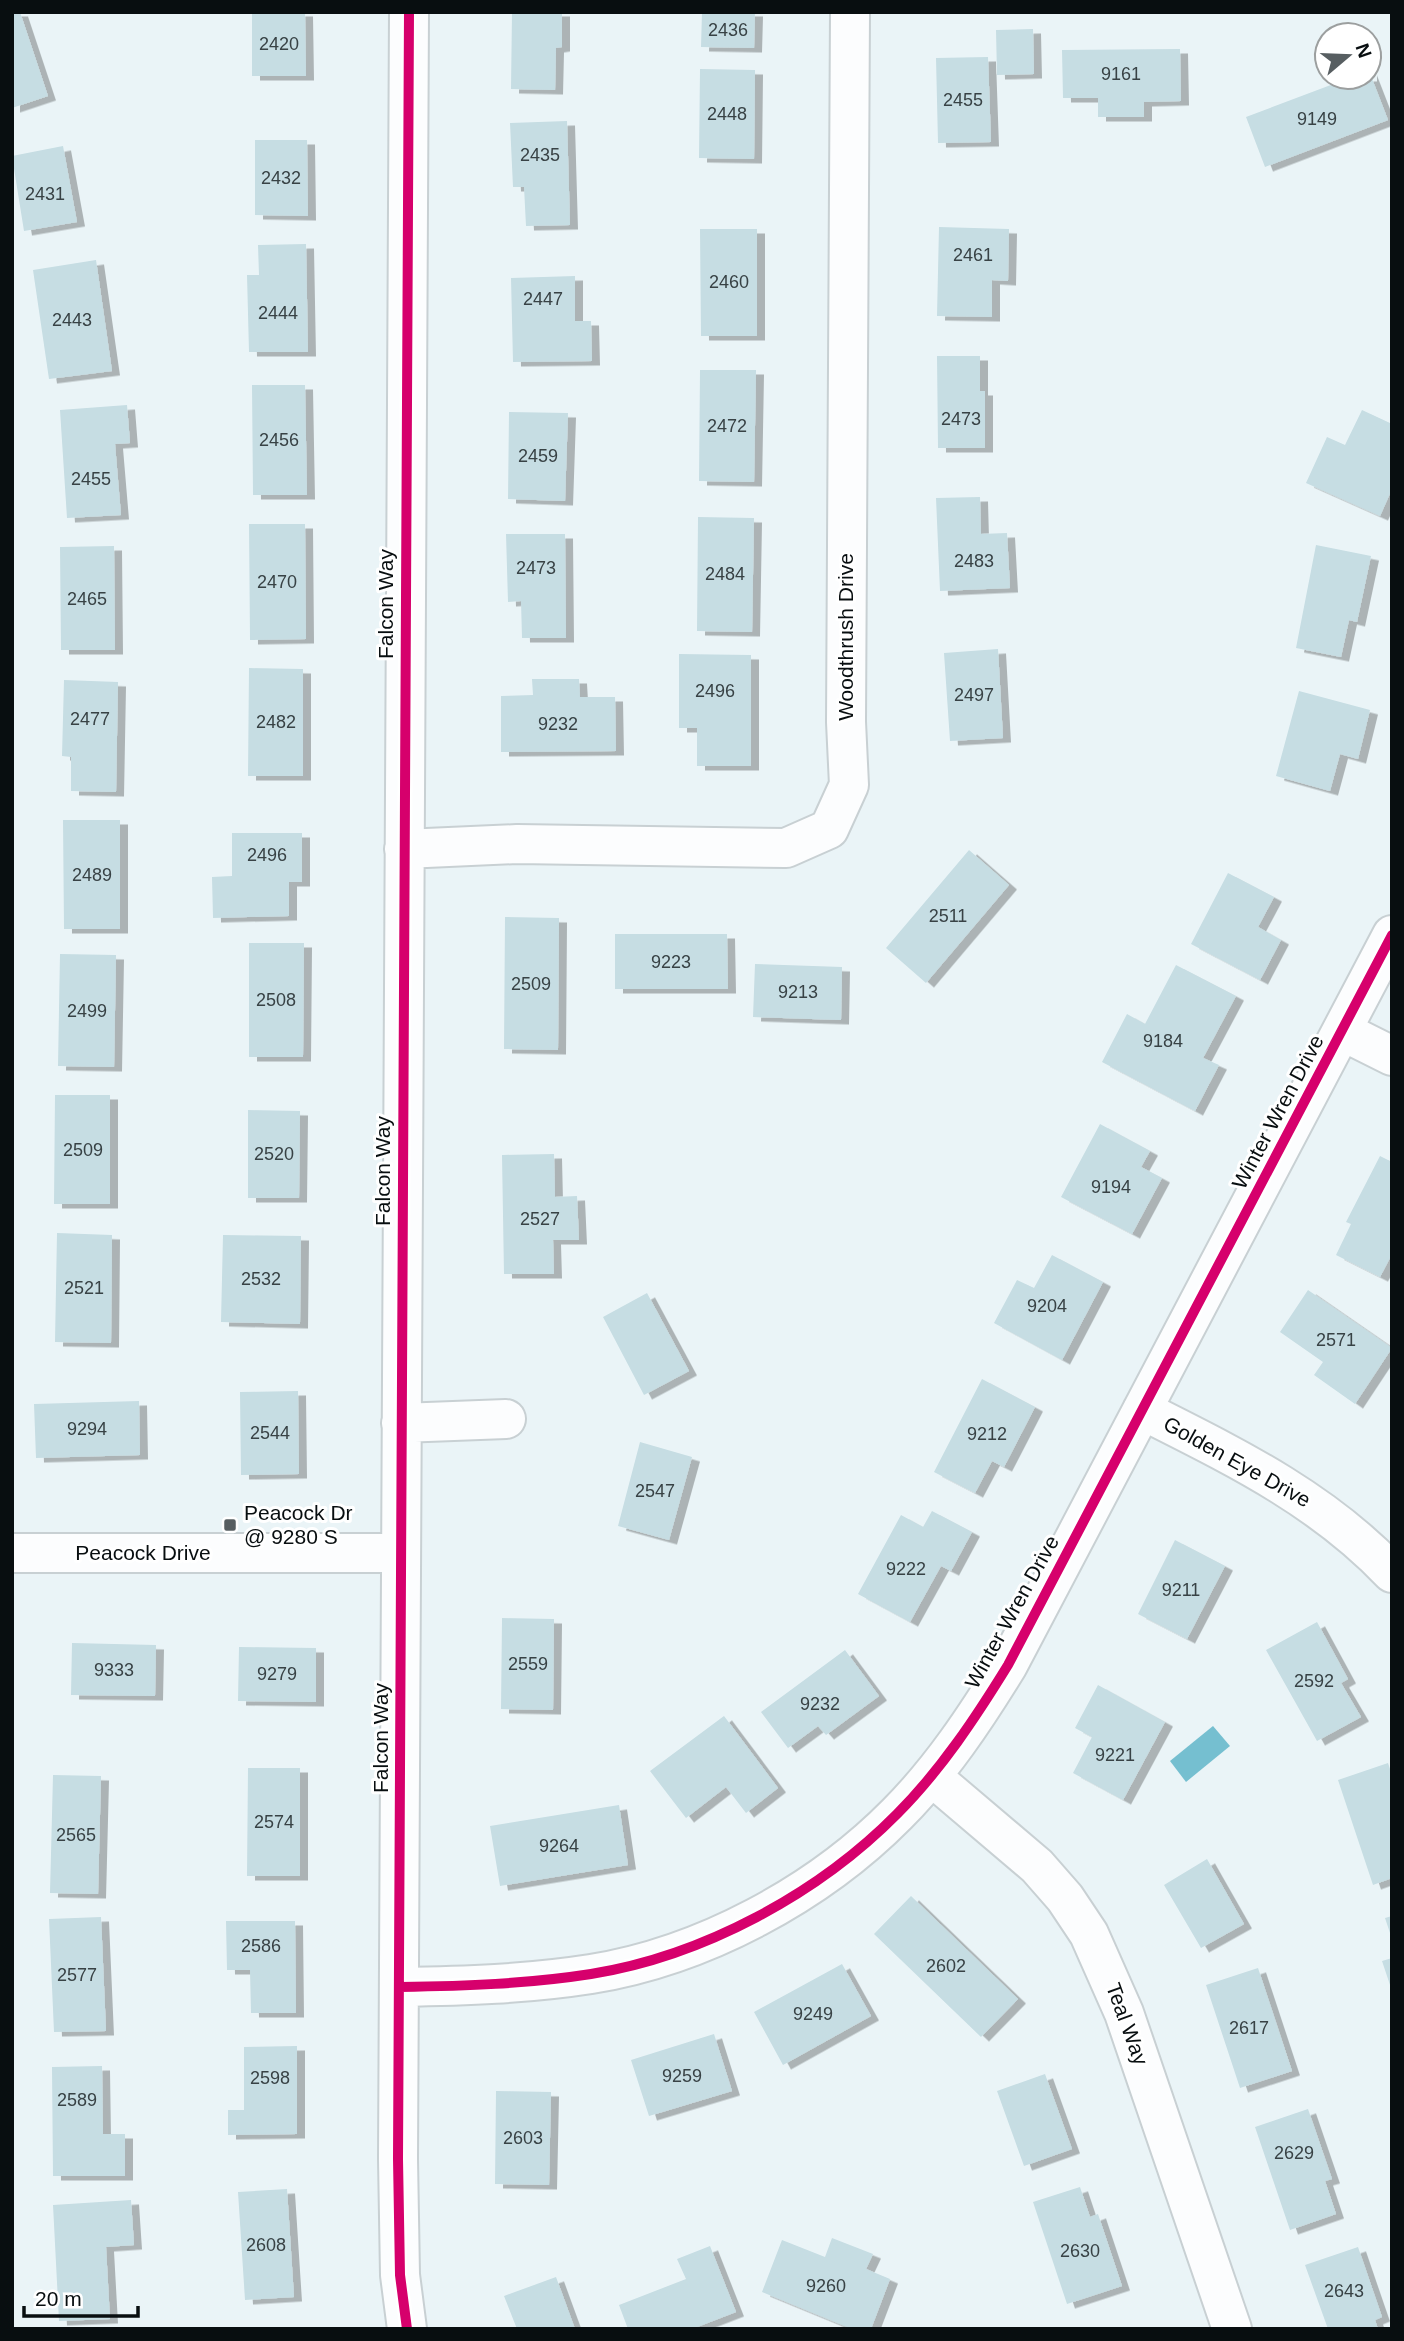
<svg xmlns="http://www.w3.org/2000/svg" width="1404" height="2341" viewBox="0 0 1404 2341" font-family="Arial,sans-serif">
<defs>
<filter id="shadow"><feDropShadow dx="8" dy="4.5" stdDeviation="0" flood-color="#0004"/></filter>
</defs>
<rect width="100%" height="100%" fill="#eaf4f7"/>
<path fill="#75bfd0" d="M1213 1726 1230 1746 1186 1782 1170 1761Z"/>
<path fill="#c6dde3" filter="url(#shadow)" d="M12 12H20L48 96 12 108Z
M252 12H305L306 76H252Z
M512 12H562V47L556 48 555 90 511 89Z
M702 12H755L754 48 701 47Z
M1033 29 1034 74 997 75 996 30Z
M1180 49 1181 101 1144 102V117H1098V98H1063L1062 50Z
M988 57 991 142 938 143 936 58Z
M700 69 755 70 754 159 699 158Z
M1369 71 1388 120 1265 167 1246 117 1352 77H1369Z
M567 121 570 225 526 226 524 187H513L510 123Z
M255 140H307L308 216 255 215Z
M63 146 77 222 24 231 12 156Z
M939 227 1009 229 1008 281 992 280V317L937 316Z
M700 229H757V336H701Z
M306 244 308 352H249L247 275H259L258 245Z
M96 260 112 371 49 379 33 270Z
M575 276V321H591L592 361 513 362 511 278Z
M937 356H980V391H985V448H938Z
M700 370H756L754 482 699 481Z
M252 385H305L307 495H253Z
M127 405 130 443 115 444 121 515 67 518 60 410Z
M1362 410 1392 424V489L1380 516 1306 483 1327 437 1345 445Z
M509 412 568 413 565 501 508 499Z
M980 497 981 534 1007 533 1010 588 940 591 936 498Z
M698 517 754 518 752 632 697 631Z
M249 524H305L306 639 250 640Z
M506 534H565L566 638H522L521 601 508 602Z
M1316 545 1371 556 1357 622 1349 620 1341 657 1296 648Z
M114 546 115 650H61L60 547Z
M998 649 1003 738 950 741 944 653Z
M679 654 751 655V766H697V728H679Z
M249 668 303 669V776H248Z
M532 679H579L580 697H615L616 751 501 752V696L533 695Z
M64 680 118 682 116 792 71 791V757L62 756Z
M1299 691 1370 710 1358 759 1340 754 1330 791 1276 776Z
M63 820H120V929H64Z
M232 833H302V882H289V916L213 918 212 877 232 876Z
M969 850 1009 885 926 983 886 948Z
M1228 873 1274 897 1258 927 1281 940 1260 980 1191 944Z
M505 917 559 918 558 1050 504 1049Z
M615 934H727L728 989H615Z
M249 943H304L303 1057H249Z
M60 954 116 955 114 1067 58 1066Z
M755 964 842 967 841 1020 753 1017Z
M1176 965 1236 996 1203 1058 1219 1065 1195 1111 1102 1062 1127 1014 1145 1024Z
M55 1095H110V1204H54Z
M248 1110 300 1111 299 1198H248Z
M1100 1124 1150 1151 1141 1167 1162 1178 1132 1234 1061 1197Z
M554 1154 555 1197 577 1196 579 1240H553L554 1274H504L502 1155Z
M1380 1156 1392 1162V1254L1380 1277 1336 1255 1351 1224 1346 1222Z
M57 1233 112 1235 111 1343 55 1342Z
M223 1235 301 1236 300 1324 221 1322Z
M1052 1255 1103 1282 1062 1360 994 1323 1017 1280 1034 1288Z
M1308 1290 1392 1348 1355 1404 1314 1375 1323 1362 1280 1332Z
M647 1293 689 1371 644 1395 603 1317Z
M982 1379 1035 1407 1004 1467 992 1461 975 1493 934 1472Z
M298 1391 299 1474 241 1475 240 1392Z
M139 1401 140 1455 36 1458 34 1404Z
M640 1442 692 1457 669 1540 618 1526Z
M932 1511 972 1532 951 1571 941 1566 910 1622 858 1594 901 1515 923 1527Z
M1175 1540 1225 1566 1187 1639 1138 1614Z
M502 1618 554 1619 553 1710 501 1709Z
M1317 1622 1348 1679 1341 1683 1361 1717 1317 1741 1266 1650Z
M72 1643 156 1645 155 1696 71 1695Z
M239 1647 316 1648V1702L238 1701Z
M845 1650 879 1696 826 1735 818 1726 788 1748 761 1712Z
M1098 1685 1165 1722 1123 1800 1073 1773 1092 1737 1075 1728Z
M724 1716 778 1788 746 1813 726 1787 686 1818 650 1771Z
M1388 1763 1392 1775V1878L1373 1885 1338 1780Z
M248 1768H300V1876H247Z
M53 1775 101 1776 98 1894 50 1893Z
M619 1805 628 1865 500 1886 490 1826Z
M1207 1859 1244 1924 1201 1948 1164 1885Z
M911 1896 1018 1999 981 2037 874 1934Z
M1392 1916V1936H1391L1385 1918Z
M101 1917 106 2031 54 2032 49 1919Z
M226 1921H295L296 2013H251L250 1970H227Z
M1392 1958V1988H1391L1382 1961Z
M842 1964 871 2016 783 2065 754 2012Z
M1258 1968 1292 2071 1240 2088 1206 1985Z
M714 2034 732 2091 649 2116 631 2060Z
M297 2046V2134L228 2135V2110H244V2047Z
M102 2066 103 2134H125V2176H53L52 2067Z
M1045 2074 1072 2149 1024 2166 997 2091Z
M496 2091 551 2092 549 2185 495 2184Z
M1308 2109 1332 2179 1325 2181 1336 2214 1290 2230 1255 2127Z
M1080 2187 1090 2217 1098 2214 1122 2286 1067 2304 1033 2202Z
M287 2189 294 2297 245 2300 238 2192Z
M131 2200 134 2245 106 2247 110 2319 59 2321 53 2205Z
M832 2238 873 2254 866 2269 890 2279 871 2329H852L762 2292 782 2240 825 2257Z
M710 2246 736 2312 692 2329H628L619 2305 686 2279 677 2259Z
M1358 2247 1382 2317 1375 2320 1378 2329H1328L1305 2265Z
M556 2277 575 2329H517L504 2296Z"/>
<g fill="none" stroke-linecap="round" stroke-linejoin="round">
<g stroke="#c8d0d3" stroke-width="42">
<path id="minor" d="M404 849 517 844 786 848 829 829 849 785 846 722 850 12
M1342 1031 1392 1056
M1142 1410C1233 1456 1321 1498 1392 1573
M401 1423 506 1419
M12 1553H400
M931 1776 1037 1866 1065 1898 1089 1934 1124 2013 1232 2329
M400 1987C464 1986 527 1984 591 1974 703 1956 818 1894 897 1814 941 1770 976 1717 1008 1665L1392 935
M407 2329 400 2275 398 2159 409 12"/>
</g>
<use href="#minor" stroke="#fcfdfe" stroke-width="38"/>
<g stroke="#fff" stroke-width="15">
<path id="cycleway" d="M400 1987C464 1986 527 1984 591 1974 703 1956 818 1894 897 1814 941 1770 976 1717 1008 1665L1392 935
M407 2329 400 2275 398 2159 409 12"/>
</g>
<use href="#cycleway" stroke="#d6006c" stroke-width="10"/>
</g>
<rect fill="#575e61" stroke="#fff" stroke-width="2.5" x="223" y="1518" width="14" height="14" rx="3.5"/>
<g text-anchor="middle" stroke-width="6" stroke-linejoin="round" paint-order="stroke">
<g font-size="18" fill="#384245">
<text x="728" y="36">2436</text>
<text x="279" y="50">2420</text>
<text x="1121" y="80">9161</text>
<text x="963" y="106">2455</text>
<text x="727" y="120">2448</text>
<text x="1317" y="125">9149</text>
<text x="540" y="161">2435</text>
<text x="281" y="184">2432</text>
<text x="45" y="200">2431</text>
<text x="973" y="261">2461</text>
<text x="729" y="288">2460</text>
<text x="543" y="305">2447</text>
<text x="278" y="319">2444</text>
<text x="72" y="326">2443</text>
<text x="961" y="425">2473</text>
<text x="727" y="432">2472</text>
<text x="279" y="446">2456</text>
<text x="538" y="462">2459</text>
<text x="91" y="485">2455</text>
<text x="974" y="567">2483</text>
<text x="536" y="574">2473</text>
<text x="725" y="580">2484</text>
<text x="277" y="588">2470</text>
<text x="87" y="605">2465</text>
<text x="715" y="697">2496</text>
<text x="974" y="701">2497</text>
<text x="90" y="725">2477</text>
<text x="276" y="728">2482</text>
<text x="558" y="730">9232</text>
<text x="267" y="861">2496</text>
<text x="92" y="881">2489</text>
<text x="948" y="922">2511</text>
<text x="671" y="968">9223</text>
<text x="531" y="990">2509</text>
<text x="798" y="998">9213</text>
<text x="276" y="1006">2508</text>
<text x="87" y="1017">2499</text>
<text x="1163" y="1047">9184</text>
<text x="83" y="1156">2509</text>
<text x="274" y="1160">2520</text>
<text x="1111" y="1193">9194</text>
<text x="540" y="1225">2527</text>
<text x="261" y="1285">2532</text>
<text x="84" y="1294">2521</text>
<text x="1047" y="1312">9204</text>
<text x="1336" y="1346">2571</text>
<text x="87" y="1435">9294</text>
<text x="270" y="1439">2544</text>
<text x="987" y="1440">9212</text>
<text x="655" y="1497">2547</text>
<text x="906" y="1575">9222</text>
<text x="1181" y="1596">9211</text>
<text x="528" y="1670">2559</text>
<text x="114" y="1676">9333</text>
<text x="277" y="1680">9279</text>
<text x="1314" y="1687">2592</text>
<text x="820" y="1710">9232</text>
<text x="1115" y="1761">9221</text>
<text x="274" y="1828">2574</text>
<text x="76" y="1841">2565</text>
<text x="559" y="1852">9264</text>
<text x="261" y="1952">2586</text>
<text x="946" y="1972">2602</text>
<text x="77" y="1981">2577</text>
<text x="813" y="2020">9249</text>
<text x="1249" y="2034">2617</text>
<text x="682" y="2082">9259</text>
<text x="270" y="2084">2598</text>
<text x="77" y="2106">2589</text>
<text x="523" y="2144">2603</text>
<text x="1294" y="2159">2629</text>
<text x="266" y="2251">2608</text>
<text x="1080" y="2257">2630</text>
<text x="826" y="2292">9260</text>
<text x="1344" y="2297">2643</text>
</g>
<g font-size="21" fill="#080e10" stroke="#fff">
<text transform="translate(386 604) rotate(-90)" y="7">Falcon Way</text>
<text transform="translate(846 637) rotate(-90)" y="7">Woodthrush Drive</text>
<text transform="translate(1278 1112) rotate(-62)" y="7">Winter Wren Drive</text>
<text transform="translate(383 1171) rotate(-90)" y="7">Falcon Way</text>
<text transform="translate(1237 1462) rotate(29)" y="7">Golden Eye Drive</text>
<text x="143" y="1560">Peacock Drive</text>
<text transform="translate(1012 1612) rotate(-61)" y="7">Winter Wren Drive</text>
<text transform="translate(381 1738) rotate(-90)" y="7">Falcon Way</text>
<text transform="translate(1127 2024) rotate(70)" y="7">Teal Way</text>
</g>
<g font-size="21" fill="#080e10" stroke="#fff" text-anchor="start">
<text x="244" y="1520">Peacock Dr<tspan x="244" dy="24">@ 9280 S</tspan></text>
</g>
</g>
<rect width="1404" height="2341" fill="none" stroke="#080e10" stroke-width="28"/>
<g transform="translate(1348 56) rotate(71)"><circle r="33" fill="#ffffff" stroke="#9c9f9f" stroke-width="2"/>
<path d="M0-5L12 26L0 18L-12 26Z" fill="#575e61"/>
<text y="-10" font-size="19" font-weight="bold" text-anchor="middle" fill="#080e10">N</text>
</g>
<path d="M24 2306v10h114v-10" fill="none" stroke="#080e10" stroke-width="3.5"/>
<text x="35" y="2306" font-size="21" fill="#080e10" stroke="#ffffff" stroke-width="5" paint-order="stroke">20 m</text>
</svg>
